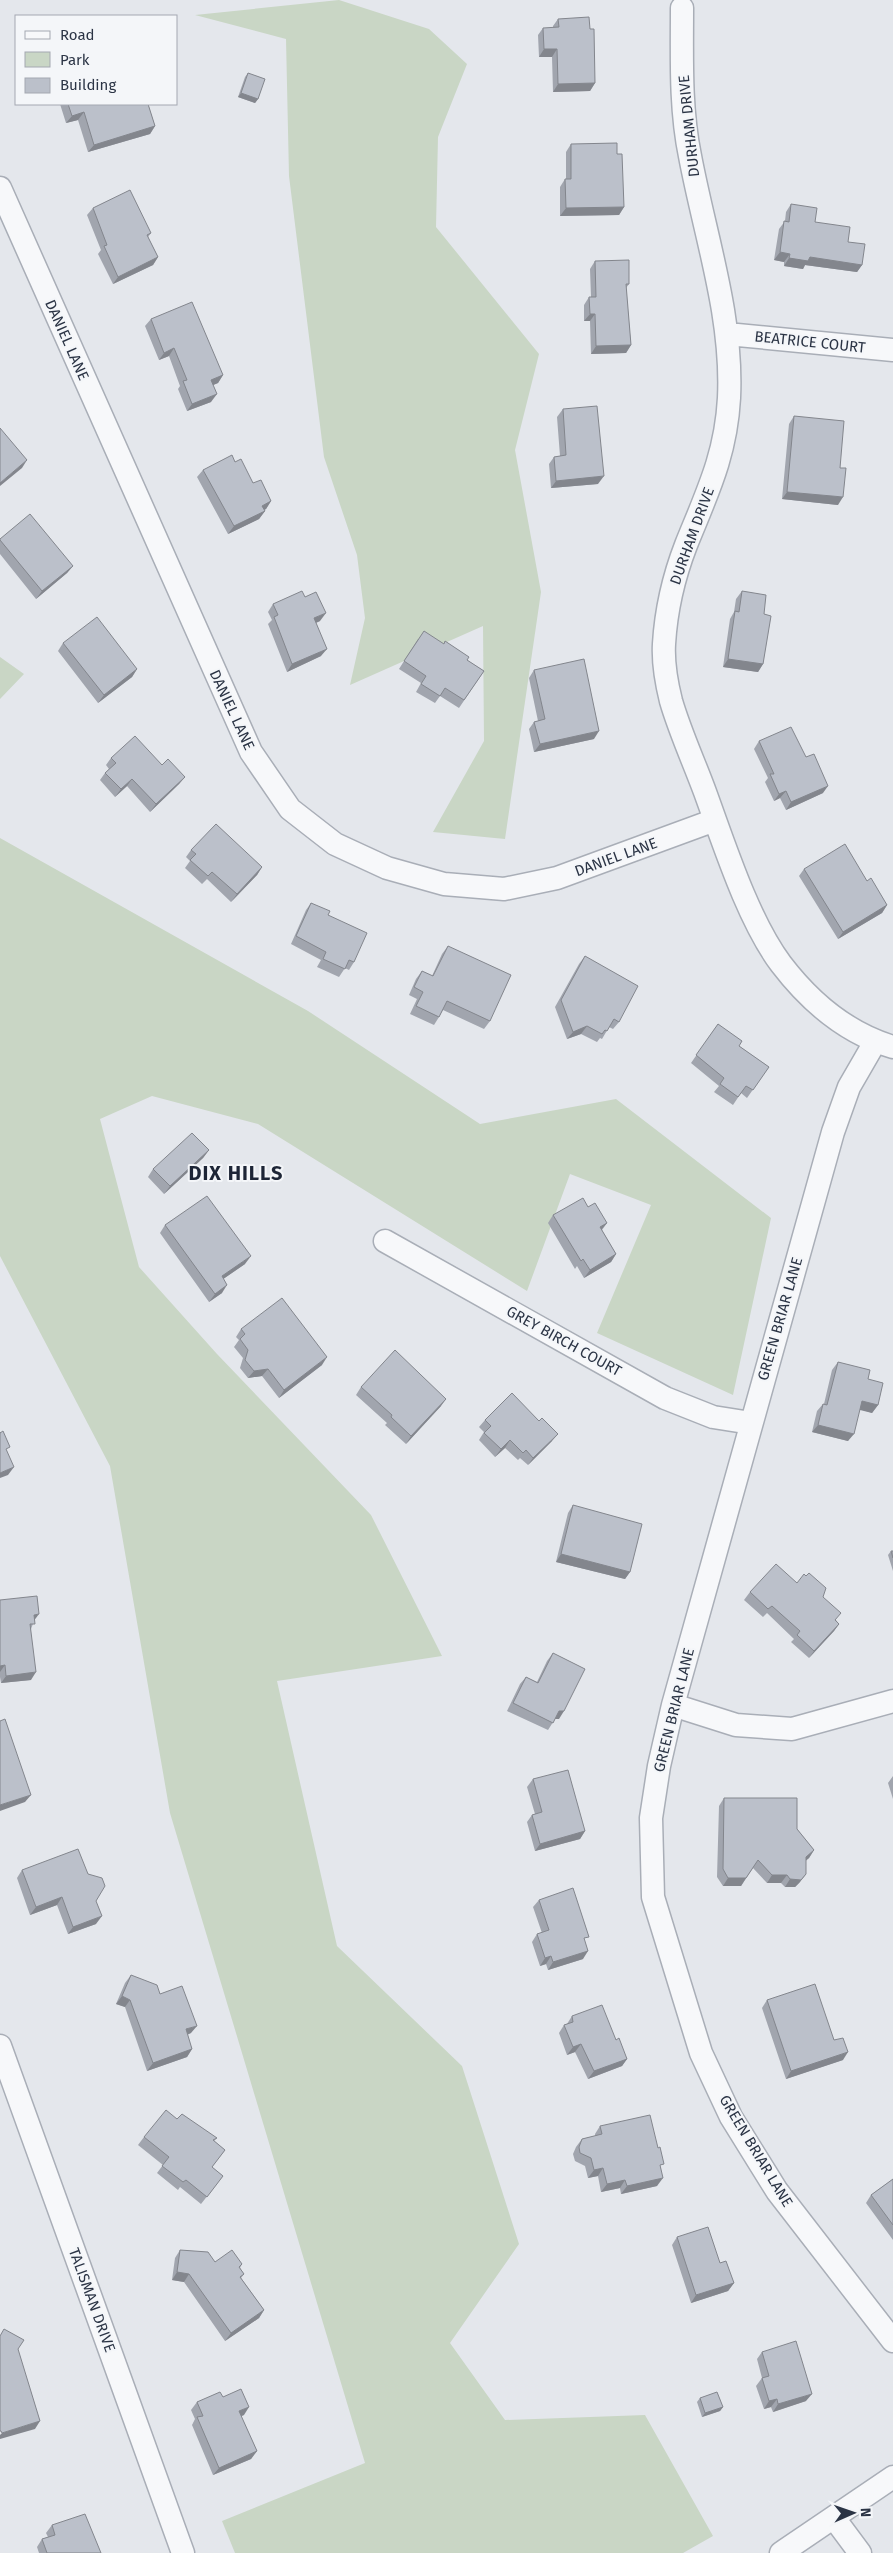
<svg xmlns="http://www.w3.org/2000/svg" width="893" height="2553" viewBox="0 0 893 2553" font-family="'Fira Sans',sans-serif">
<rect width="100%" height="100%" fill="#e4e7ec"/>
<path fill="#c9d6c5" d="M339 0 429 29 467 64 438 137 436 227 539 354 515 450 541 592 505 839 433 832 484 741 483 626 350 685 365 618 357 555 324 457 289 176 286 39 195 15Z
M0 657 24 674 0 699Z
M0 838 308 1011 480 1124 616 1099 771 1218 733 1395 597 1333 651 1205 570 1174 527 1291 258 1124 152 1096 100 1119 139 1267 217 1354 371 1515 442 1656 277 1681 337 1946 462 2066 519 2244 450 2343 505 2420 645 2415 713 2536 683 2553H235L222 2521 365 2463 170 1813 110 1466 0 1256Z"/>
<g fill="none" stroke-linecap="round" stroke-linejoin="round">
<g stroke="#a9aeb7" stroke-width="25">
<path id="minor" d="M682 8C682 57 680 108 690 156 705 236 733 316 729 398 726 455 707 493 686 545 674 576 666 611 664 644 663 661 667 685 671 701 680 732 694 762 705 792 724 844 748 920 781 964 810 1002 846 1033 893 1047
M0 188 251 752 290 809 335 844 387 868 444 884 504 889 557 878 715 820
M727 334 893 350
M875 1042 849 1087 833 1132 673 1705 659 1766 651 1818 653 1897 701 2053 731 2117 777 2191 893 2341
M385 1241 665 1398 713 1417 751 1423
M673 1705 736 1725 792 1729 893 1701
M0 2046 183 2553
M834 2518 860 2553
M781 2553 893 2477"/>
</g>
<use href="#minor" stroke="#f7f8fa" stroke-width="22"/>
</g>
<path fill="#a1a5ae" d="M558 19 590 29 595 83 590 91 553 92 552 57H539L538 35 543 28H553V26Z
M248 73 258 99 255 103 238 97 245 77Z
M60 104H148L155 126 150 134 88 152 78 120 66 123Z
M571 144 624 207 619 215 560 216V187L565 179H566V152Z
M791 204 815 222 848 242 862 265 857 272 805 265 803 269 784 266V262L774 260 779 229 785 221 786 212Z
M93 208 151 233 148 237 158 257 153 265 113 284 98 254 101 250 87 215Z
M595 261 629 284 626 288 631 345 626 353 591 354 590 321H584V305L589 297H591L590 269Z
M151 319 223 375 218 383 213 385 211 402 187 411 178 389 180 386 169 356 159 360 145 326Z
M563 409 598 484 551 488 549 464 554 457 560 456 557 417Z
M794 416 840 468 838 505 782 499 789 424Z
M235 462 253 483 271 501 266 509 264 510 265 511 259 519 228 534 197 477 203 470Z
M0 540 73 566 67 573 36 599 0 554Z
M742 591 764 614 763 664 758 672 723 667 730 619 734 612 736 599Z
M305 597 320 621 316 623 321 656 287 672 268 624 272 620 268 612 273 604Z
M418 639 467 660 484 671 459 708 440 696 435 703 416 692 421 683 399 669Z
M63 643 137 669 132 677 98 703 58 651Z
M534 670 594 739 534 752 529 729 534 722 538 721 529 678Z
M759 741 806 757 823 793 786 810 780 798 774 801 765 782 768 778 754 749Z
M111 758 162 765 185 777 179 784 150 812 127 786 115 797 100 780 105 773 109 769 106 765Z
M191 850 262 867 257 875 231 902 207 879 202 884 185 868 190 861 186 857Z
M804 869 867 881 887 905 882 913 838 939 799 876Z
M311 903 328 915 354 962 349 970 345 968 339 977 317 967 321 960 291 944 306 910Z
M448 946 490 1021 484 1029 443 1010 439 1017 434 1025 410 1014 417 999 409 995 416 979 422 971 432 976 442 954Z
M585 956 619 1022 613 1029 609 1027 602 1039 600 1038 597 1042 581 1034 567 1039 555 1007 579 964Z
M718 1024 739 1046 769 1067 747 1098 741 1093 733 1105 714 1092 719 1086 691 1063Z
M209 1150 203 1158 164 1194 148 1177 153 1169Z
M588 1207 607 1223 602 1230 616 1254 611 1262 584 1278 577 1266 575 1269 548 1223 553 1215Z
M165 1225 245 1264 223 1279 222 1293 209 1302 160 1233Z
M241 1329 322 1365 279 1398 262 1376 248 1378 240 1368 243 1358 234 1347 239 1340 236 1337Z
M838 1362 868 1379 878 1405 872 1413 860 1409 848 1441 812 1432 817 1411 823 1404H824L832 1370Z
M361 1387 441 1406 406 1444 385 1425 387 1423 356 1395Z
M485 1420 552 1441 528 1465 520 1458 518 1460 505 1448 495 1457 479 1440 484 1432 479 1427Z
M573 1505 630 1572 625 1579 556 1562 568 1513Z
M891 1551H893V1571L888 1555Z
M797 1583 823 1597 836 1620 839 1624 834 1631 809 1658 791 1642 794 1639 767 1613 763 1617 744 1600 750 1592Z
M0 1600 34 1621 31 1629V1680L1 1683 0 1677Z
M553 1653 559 1719H555L548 1730 507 1711 520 1684 526 1677 537 1682 547 1661Z
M893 1776V1799L888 1783Z
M533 1779 585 1831 580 1839 535 1851 527 1822 532 1815 535 1814 527 1787Z
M724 1798 797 1829 814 1850 809 1858 806 1860 800 1882 795 1887H785L781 1883H767L753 1868 741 1886H723L717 1877 719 1806Z
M22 1870 96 1901V1924L68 1934 57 1905 30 1915 17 1878Z
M539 1900 585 1942 583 1959 548 1970 546 1964 540 1966 532 1942 537 1934 542 1933 533 1907Z
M131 1975 160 1994 191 2033 187 2035 192 2049 187 2057 147 2071 125 2007 116 2004 125 1983Z
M767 2000 834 2040 843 2060 786 2079 762 2008Z
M572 2016 616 2040 627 2059 622 2066 588 2079 575 2052 567 2055 559 2033 564 2025 567 2024Z
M177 2119 217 2138 214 2141 225 2150 212 2167 223 2176 201 2204 180 2187 178 2190 157 2173 163 2165 138 2145 144 2137Z
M600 2126 661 2168 657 2186 621 2194 620 2188 601 2192 598 2176 588 2178 585 2166 575 2161 573 2154 576 2147 582 2139 595 2136V2134Z
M893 2179V2240L866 2203 871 2195Z
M677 2237 720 2263 734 2283 728 2291 691 2303 672 2245Z
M180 2250 215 2262 242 2264 240 2268 244 2274 241 2278 264 2310 259 2318 225 2341 184 2282 172 2280 175 2258Z
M762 2352 806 2401 773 2412 771 2407 764 2409 756 2386 762 2378 757 2359Z
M223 2397 244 2415 241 2416 257 2451 251 2459 213 2475 192 2425 195 2419 191 2410 197 2402Z
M700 2398 723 2407 720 2411 702 2417 697 2402Z
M52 2525 101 2553H39L37 2547 42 2539 48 2537 46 2533Z"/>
<path fill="#83868d" d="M544 49H557L552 57H539Z
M595 83 590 91 553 92 558 84Z
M241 93 258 99 255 103 238 97Z
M84 112 78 120 66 123 72 116Z
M155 126 150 134 88 152 94 145Z
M624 207 619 215 560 216 566 208Z
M780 252 790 254 784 262 774 260Z
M158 257 153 265 113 284 118 277Z
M810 257 862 265 857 272 805 265 803 269 784 266 789 258Z
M590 314H595L590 321H584Z
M631 345 626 353 591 354 596 346Z
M174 348 169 356 159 360 164 353Z
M223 375 218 383 206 388 211 380Z
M217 394 211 402 187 411 192 404Z
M27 460 22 468 0 486V483Z
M604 476 598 484 551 488 556 481Z
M787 492 843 497 838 505 782 499Z
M271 501 266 509 257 514 262 506Z
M265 511 259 519 228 534 234 526Z
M73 566 67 573 36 599 42 591Z
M326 613 320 621 308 626 314 618Z
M327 649 321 656 287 672 292 664Z
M728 659 763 664 758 672 723 667Z
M137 669 132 677 98 703 104 695Z
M599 731 594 739 534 752 540 744Z
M185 777 179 784 150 812 156 804Z
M132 779 127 786 115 797 121 789Z
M828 786 823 793 786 810 791 802Z
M786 791 780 798 774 801 779 794Z
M262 867 257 875 231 902 237 894Z
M887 905 882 913 838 939 843 932Z
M587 1026 581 1034 567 1039 573 1032Z
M209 1150 203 1158 164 1194 170 1186Z
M607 1223 601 1230 600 1227Z
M616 1254 611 1262 584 1278 590 1270Z
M251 1256 245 1264 216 1284 222 1276Z
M227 1285 222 1293 209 1302 215 1294Z
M327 1357 322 1365 279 1398 284 1390Z
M268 1369 262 1376 248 1378 254 1371Z
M446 1399 441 1406 406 1444 411 1436Z
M862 1401 878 1405 872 1413 856 1409Z
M818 1425 854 1434 848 1441 812 1432Z
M558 1434 552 1441 528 1465 533 1458Z
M510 1440 505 1448 495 1457 501 1449Z
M14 1467 8 1475 0 1478V1473Z
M561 1554 630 1572 625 1579 556 1562Z
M39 1614 33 1622 34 1615Z
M839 1624 834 1631 809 1658 814 1651Z
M5 1665 0 1672V1666Z
M36 1672 31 1680 1 1683 6 1676Z
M559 1711H564L559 1719H553Z
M31 1795 25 1802 0 1811V1805Z
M585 1831 580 1839 535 1851 540 1844Z
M814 1850 809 1858 801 1865 806 1857Z
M806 1874 800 1882 795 1887H785L790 1879Z
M772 1875H787L781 1883H767Z
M728 1878H746L741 1886H723Z
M62 1897 57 1905 30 1915 36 1907Z
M102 1916 96 1924 68 1934 73 1927Z
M588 1951 583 1959 548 1970 553 1962Z
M551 1956 546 1964 540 1966 545 1958Z
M122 1996 130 2000 125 2007 116 2004Z
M197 2026 191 2033 180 2037 186 2029Z
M581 2044 575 2052 567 2055 573 2047Z
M192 2049 187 2057 147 2071 153 2063Z
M848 2052 843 2060 786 2079 791 2071Z
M627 2059 622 2066 588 2079 594 2071Z
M603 2168 598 2176 588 2178 594 2170Z
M663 2178 657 2186 621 2194 627 2186Z
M625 2180 620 2188 601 2192 607 2184Z
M177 2272 189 2274 184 2282 172 2280Z
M734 2283 728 2291 691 2303 696 2295Z
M264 2310 259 2318 225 2341 231 2333Z
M812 2394 806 2401 773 2412 778 2404Z
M777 2399 771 2407 764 2409 769 2401Z
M249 2407 244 2415 234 2419 239 2411Z
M723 2407 720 2411 702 2417 705 2413Z
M40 2421 35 2429 0 2439V2435L2 2433Z
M257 2451 251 2459 213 2475 219 2468Z"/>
<path fill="#bbc0ca" stroke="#83868d" d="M589 17 590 29H594L595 83 558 84 557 49H544L543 28 559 27 558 19Z
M248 73 265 79 258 99 241 93Z
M68 104H148L155 126 94 145 84 112 72 116Z
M617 143V154H622L624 207 566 208 565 179H571V144Z
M130 190 151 233 147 235 158 257 118 277 104 246 107 245 93 208Z
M791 204 817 208 815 222 850 227 848 242 865 244 862 265 810 257 808 261 789 258 790 254 780 252 784 221 789 222Z
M629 260V284H626L631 345 596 346 595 314H590L589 297H596L595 261Z
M192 302 223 375 211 380 217 394 192 404 183 381 187 380 174 348 164 353 151 319Z
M597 406 604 476 556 481 554 457 566 455 563 409Z
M794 416 844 421 840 468H846L843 497 787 492Z
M0 428 27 460 0 483Z
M232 455 235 462 241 459 253 483 261 480 271 501 262 506 265 511 234 526 203 470Z
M30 514 73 566 42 591 0 540V539Z
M302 591 305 597 316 592 326 613 314 618 327 649 292 664 274 617 278 615 273 604Z
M742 591 766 595 764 614 771 616 763 664 728 659 735 611 739 612Z
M97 617 137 669 104 695 63 643Z
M424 631 444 644 445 641 469 657 467 660 484 671 464 700 445 688 440 696 421 684 426 676 404 661Z
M584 659 599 731 540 744 534 722 545 719 534 670Z
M791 727 806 757 814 754 828 786 791 802 786 791 779 794 770 774H774L759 741Z
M135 736 162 765 168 759 185 777 156 804 132 779 121 789 105 773 116 763 111 758Z
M216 824 262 867 237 894 212 872 208 876 190 860 196 854 191 850Z
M845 844 867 881 871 878 887 905 843 932 804 869Z
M311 903 330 911 328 915 367 933 354 962 349 960 345 969 323 959 326 952 296 936Z
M448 946 511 975 490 1021 447 1001 439 1017 416 1006 423 992 414 987 422 971 433 976Z
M585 956 638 986 619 1022 614 1019 607 1031 605 1030 602 1034 587 1026 573 1032 561 1000Z
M718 1024 742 1041 739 1046 769 1067 753 1090 746 1086 738 1097 720 1084 724 1078 696 1055Z
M192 1133 209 1150 170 1186 153 1169Z
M207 1196 251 1256 222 1276 227 1285 215 1294 165 1225Z
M583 1198 588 1207 595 1203 607 1223 600 1227 616 1254 590 1270 583 1259 581 1261 553 1215Z
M282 1298 327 1357 284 1390 268 1369 254 1371 245 1360 248 1350 240 1339 245 1334 241 1329Z
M395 1350 446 1399 411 1436 391 1417 392 1415 361 1387Z
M838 1362 870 1370 868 1379 883 1383 878 1405 862 1401 854 1434 818 1425 823 1404 827 1405Z
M512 1393 539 1421 542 1418 558 1434 533 1458 526 1450 523 1453 510 1440 501 1449 484 1433 491 1426 485 1420Z
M3 1431 10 1447 6 1449 14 1467 0 1473V1432V1433Z
M573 1505 642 1524 630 1572 561 1554Z
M891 1551H893V1558Z
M776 1564 797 1583 804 1574 806 1576 809 1573 826 1588 823 1597 841 1613 835 1620 839 1624 814 1651 797 1635 800 1631 772 1606 768 1609 750 1592Z
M37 1596 39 1614 34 1615 35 1624H30L36 1672 6 1676 5 1665 0 1666V1600Z
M553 1653 585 1669 564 1711H559L553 1723 513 1703 526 1677 538 1683Z
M5 1719 31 1795 0 1805V1721Z
M568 1770 585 1831 540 1844 532 1815 542 1812 533 1779Z
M724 1798H797V1829L814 1850 806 1857V1874L801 1880 790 1879 787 1875H772L758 1860 746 1878H728L723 1869Z
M78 1849 88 1874 102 1878 105 1886 96 1901 102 1916 73 1927 62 1897 36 1907 22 1870Z
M573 1888 589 1937 584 1938 588 1951 553 1962 551 1956 545 1958 537 1934 549 1930 539 1900Z
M131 1975 157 1985 160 1994 182 1986 197 2026 186 2029 192 2049 153 2063 130 2000 122 1996Z
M815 1984 834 2040 843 2038 848 2052 791 2071 767 2000Z
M602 2005 616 2040 619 2038 627 2059 594 2071 581 2044 573 2047 564 2025 573 2022 572 2016Z
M166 2110 177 2119 182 2114 217 2138 213 2140 225 2150 212 2167 223 2176 207 2197 186 2180 183 2182 162 2166 169 2157 144 2137Z
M650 2115 658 2148 660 2147 664 2164 660 2165 663 2178 627 2186 625 2180 607 2184 603 2168 594 2170 591 2158 580 2153 579 2147 582 2139 602 2134 600 2126Z
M893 2179V2225L871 2195Z
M708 2227 720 2263 726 2261 734 2283 696 2295 677 2237Z
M180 2250 208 2252 215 2262 232 2250 242 2264 239 2267 244 2274 240 2277 264 2310 231 2333 189 2274 177 2272Z
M4 2329 24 2340 18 2349 40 2421 2 2433 1 2431H0V2336Z
M796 2341 812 2394 778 2404 777 2399 769 2401 762 2378 769 2376 762 2352Z
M241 2389 249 2407 239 2411 257 2451 219 2468 197 2417 203 2416 197 2402 220 2392 223 2397Z
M717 2392 723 2407 705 2413 700 2398Z
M85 2514 101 2553H47L42 2539 55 2535 52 2525Z"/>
<g text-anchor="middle" stroke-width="4" stroke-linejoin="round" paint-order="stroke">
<g font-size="15" fill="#2b3445" stroke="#f4f6f9">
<text transform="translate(689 126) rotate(-96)" y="5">DURHAM DRIVE</text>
<text transform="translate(67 340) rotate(66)" y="5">DANIEL LANE</text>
<text transform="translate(810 342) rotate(6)" y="5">BEATRICE COURT</text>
<text transform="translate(692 536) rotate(-70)" y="5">DURHAM DRIVE</text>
<text transform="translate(232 710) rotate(65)" y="5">DANIEL LANE</text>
<text transform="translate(616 857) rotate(-20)" y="5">DANIEL LANE</text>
<text transform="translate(780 1319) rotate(-74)" y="5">GREEN BRIAR LANE</text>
<text transform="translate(564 1341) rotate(29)" y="5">GREY BIRCH COURT</text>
<text transform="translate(674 1710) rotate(-76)" y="5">GREEN BRIAR LANE</text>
<text transform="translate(756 2151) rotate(59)" y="5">GREEN BRIAR LANE</text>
<text transform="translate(92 2300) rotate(70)" y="5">TALISMAN DRIVE</text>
</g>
<g font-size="20" font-weight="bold" letter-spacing="1" fill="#1d2536" stroke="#f4f6f9">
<text x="236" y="1180">DIX HILLS</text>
</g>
</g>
<rect x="15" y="15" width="162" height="90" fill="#f4f6f9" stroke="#a4a8b1"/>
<rect x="25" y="31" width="25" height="8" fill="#f7f8fa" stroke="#a4a8b1"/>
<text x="60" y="40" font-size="15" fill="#2b3445">Road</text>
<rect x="25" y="52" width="25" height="15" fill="#c9d6c5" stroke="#a4a8b1"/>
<text x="60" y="65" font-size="15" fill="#2b3445">Park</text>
<rect x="25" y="78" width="25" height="15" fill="#bbc0ca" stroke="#a4a8b1"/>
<text x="60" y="90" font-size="15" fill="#2b3445">Building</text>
<g transform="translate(853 2513) rotate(88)" stroke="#f4f6f9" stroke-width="4" paint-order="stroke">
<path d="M0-4L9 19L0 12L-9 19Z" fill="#2b3445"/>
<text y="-8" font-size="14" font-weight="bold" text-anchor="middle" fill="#2b3445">N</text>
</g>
</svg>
